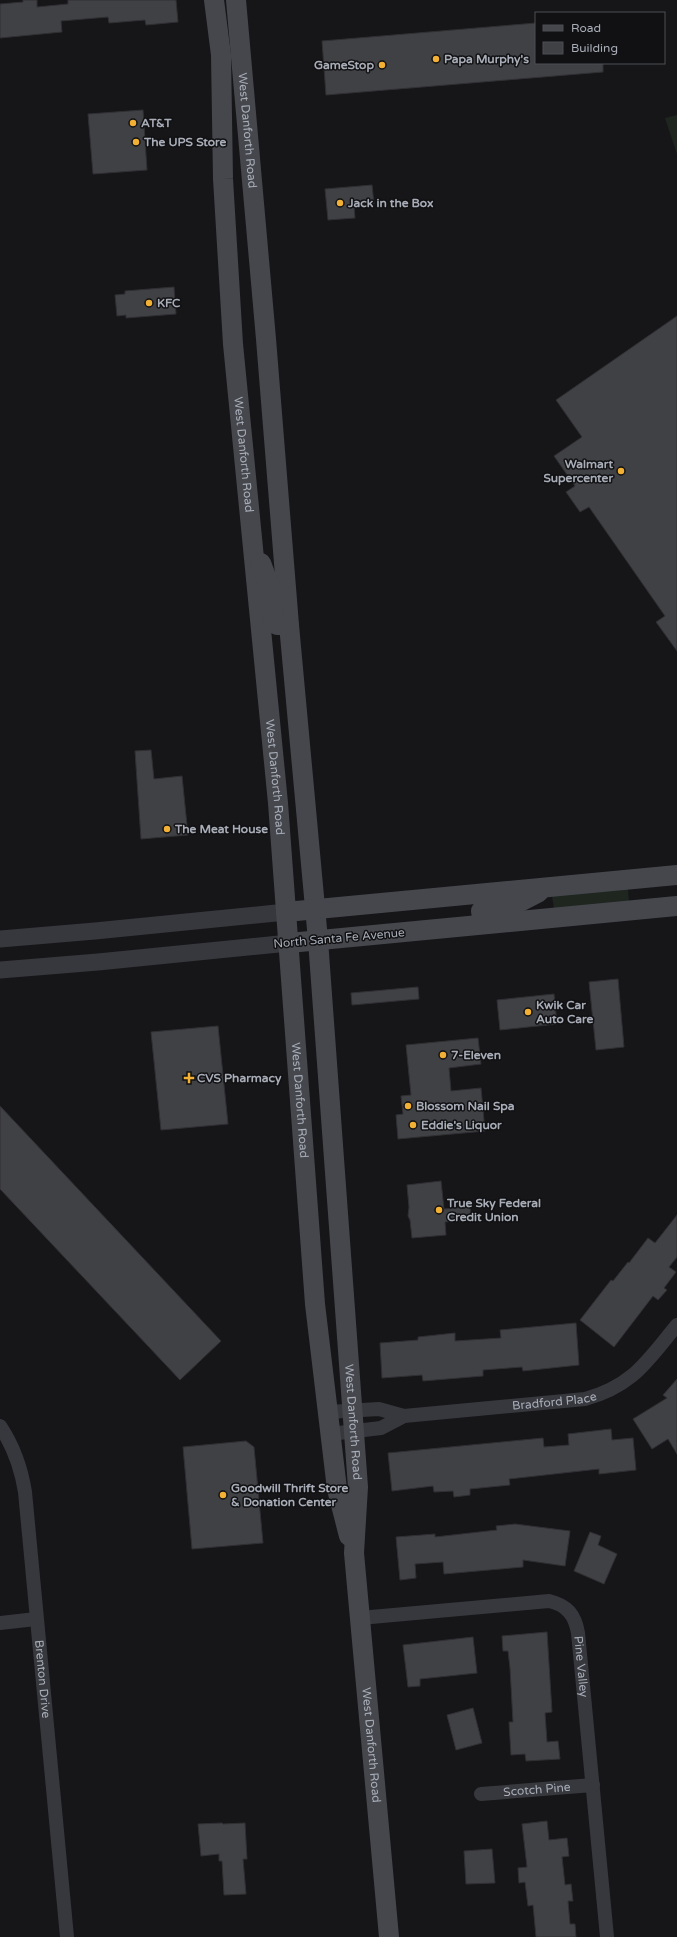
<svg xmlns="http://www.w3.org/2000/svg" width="677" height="1937" viewBox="0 0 677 1937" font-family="'Varela Round',sans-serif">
<rect width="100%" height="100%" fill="#161618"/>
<path fill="#1e261f" d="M677 115V154L665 118Z
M628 889 629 902 554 909 552 896Z"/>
<path fill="#404145" stroke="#303034" d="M23 0H37V7L68 4V0H176L178 22 146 25 145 20 109 23 108 17 61 21 62 32 0 38V4L23 2Z
M536 23V63H603V72L326 95 322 41Z
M143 110 147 170 93 174 88 114Z
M372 185 374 204 354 206 355 218 328 220 325 189Z
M174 287 176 314 126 318V315L117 316 115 295 125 294V291Z
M677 316V651L656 622 665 616 589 507 580 512 566 492 575 486 554 456 582 437 556 400Z
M151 750 154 779 182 776 188 835 141 839 135 751Z
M618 979 624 1047 596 1050 589 982Z
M418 987 419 999 352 1005 351 993Z
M554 994 557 1024 500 1030 497 1000Z
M218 1026 228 1124 161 1130 151 1032Z
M478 1038 481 1064 449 1068 451 1091 481 1088 485 1131 398 1139 396 1115 403 1114 401 1096 411 1095 406 1045Z
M0 1106 221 1341 180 1380 0 1189Z
M441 1181 444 1209 470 1207 471 1220 445 1222 446 1235 412 1238 410 1220 408 1216 409 1207 407 1185Z
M677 1215V1257L669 1267 676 1272 664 1288 667 1290 658 1300 653 1296 614 1347 580 1320 611 1280 613 1281 628 1262 629 1263 648 1238 655 1243Z
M576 1323 579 1365 523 1371 522 1367 483 1370V1376L423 1381 422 1375 382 1378 380 1343 418 1340V1337L455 1333V1341L501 1338 500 1330Z
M677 1379V1454L668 1439 652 1449 633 1419 667 1398 663 1395Z
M611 1429 612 1440 633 1438 636 1470 599 1474V1469L509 1479 510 1485 470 1489V1495L454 1497 453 1491 434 1492 433 1486 392 1491 388 1453 543 1438 544 1447 569 1445 568 1434Z
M246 1441 254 1447 263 1543 192 1549 183 1447Z
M515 1524 570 1531 565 1566 523 1560V1567L444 1574 443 1562 415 1564 416 1578 400 1580 396 1537 435 1534V1537L497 1530 496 1526Z
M590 1532 601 1536 598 1545 617 1554 604 1584 574 1571Z
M547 1632 552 1712 545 1713 547 1742 558 1741 560 1759 526 1761 525 1754 511 1755 509 1722H513L510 1668 508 1651H503L502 1636Z
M473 1637 477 1673 420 1679V1686L408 1687 403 1645Z
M473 1708 482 1743 456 1750 447 1715Z
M547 1821 549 1840 567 1838 569 1856 562 1857 565 1885 571 1884 573 1901H568L570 1924H575L576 1937H536L533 1905 528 1906 525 1882 519 1883 518 1868 527 1867 522 1824Z
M222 1823 223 1824 245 1823 247 1859H243L246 1894 224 1895 222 1861H219V1854L201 1856 198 1824Z
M492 1849 495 1883 466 1884 464 1851Z"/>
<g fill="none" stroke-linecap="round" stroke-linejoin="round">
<g stroke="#37383d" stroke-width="14">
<path id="s1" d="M328 1412 379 1409 404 1416 585 1399C633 1386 647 1361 677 1325"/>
<path id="s2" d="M0 1426C14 1447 21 1467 25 1492L67 1937"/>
<path d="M330 1434 381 1428 404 1416"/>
<path id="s3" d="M360 1618 549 1601C567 1605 575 1615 578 1633L607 1937"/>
<path d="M0 1623 36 1619"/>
<path id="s4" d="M481 1794 593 1785"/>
</g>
<path stroke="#37383d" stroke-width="17" d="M0 939 95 931 286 912
M0 970 98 962 289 943"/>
<g stroke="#45474d" stroke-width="20">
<path id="s5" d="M214 0 221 55 223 179 233 344 278 803 315 1304 337 1489 349 1536"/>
<path id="s6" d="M236 0 266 339 289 625 318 940 358 1487 354 1553 389 1937"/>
<path d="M261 563 271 590 274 623 277 625H289"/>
<path d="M286 912 677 875"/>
<path d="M483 924 481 911 510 907 539 892"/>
<path d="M289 943 677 906"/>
</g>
</g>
<g fill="#f2b134" stroke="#111113" stroke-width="1.5">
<circle cx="436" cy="59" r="4"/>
<circle cx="382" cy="65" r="4"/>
<circle cx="133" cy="123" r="4"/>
<circle cx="136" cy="142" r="4"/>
<circle cx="340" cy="203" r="4"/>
<circle cx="149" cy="303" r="4"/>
<circle cx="621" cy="471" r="4"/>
<circle cx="167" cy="829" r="4"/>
<circle cx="528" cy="1012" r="4"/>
<circle cx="443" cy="1055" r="4"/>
<path d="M187 1072h4v4h4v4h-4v4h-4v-4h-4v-4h4z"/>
<circle cx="408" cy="1106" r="4"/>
<circle cx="413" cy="1125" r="4"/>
<circle cx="439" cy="1210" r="4"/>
<circle cx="223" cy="1495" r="4"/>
</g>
<g text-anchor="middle" stroke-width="3" stroke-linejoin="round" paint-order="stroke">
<g font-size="12" font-weight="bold" fill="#a8adb8" stroke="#111113" text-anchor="start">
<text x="444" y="63">Papa Murphy's</text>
<text x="374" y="69" text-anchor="end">GameStop</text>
<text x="141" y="127">AT&amp;T</text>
<text x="144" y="146">The UPS Store</text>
<text x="348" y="207">Jack in the Box</text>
<text x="157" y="307">KFC</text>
<text x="613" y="468" text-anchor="end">Walmart<tspan x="613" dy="14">Supercenter</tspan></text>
<text x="175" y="833">The Meat House</text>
<text x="536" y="1009">Kwik Car<tspan x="536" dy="14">Auto Care</tspan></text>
<text x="451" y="1059">7-Eleven</text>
<text x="197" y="1082">CVS Pharmacy</text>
<text x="416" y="1110">Blossom Nail Spa</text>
<text x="421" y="1129">Eddie's Liquor</text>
<text x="447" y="1207">True Sky Federal<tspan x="447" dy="14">Credit Union</tspan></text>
<text x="231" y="1492">Goodwill Thrift Store<tspan x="231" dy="14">&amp; Donation Center</tspan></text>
</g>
<g font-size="12" fill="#a8adb8" stroke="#111113">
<text dy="4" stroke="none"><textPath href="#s6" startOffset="131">West Danforth Road</textPath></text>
<text dy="4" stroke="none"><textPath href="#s5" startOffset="456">West Danforth Road</textPath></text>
<text dy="4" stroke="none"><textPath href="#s5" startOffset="780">West Danforth Road</textPath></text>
<text transform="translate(339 938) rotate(-5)" y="4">North Santa Fe Avenue</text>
<text dy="4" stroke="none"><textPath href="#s5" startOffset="1104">West Danforth Road</textPath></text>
<text dy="4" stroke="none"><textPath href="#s1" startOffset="228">Bradford Place</textPath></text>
<text dy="4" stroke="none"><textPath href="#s6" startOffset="1427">West Danforth Road</textPath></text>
<text dy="4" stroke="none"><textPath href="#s3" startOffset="270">Pine Valley</textPath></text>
<text dy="4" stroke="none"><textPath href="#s2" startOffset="259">Brenton Drive</textPath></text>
<text dy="4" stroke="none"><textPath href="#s6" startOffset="1751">West Danforth Road</textPath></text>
<text dy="4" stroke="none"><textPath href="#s4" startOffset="56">Scotch Pine</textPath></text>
</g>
</g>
<rect x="535" y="12" width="130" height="52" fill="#111113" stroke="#4d4f55"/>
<rect x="543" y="25" width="20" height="6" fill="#45474d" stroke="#4d4f55"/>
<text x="571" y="32" font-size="12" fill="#a8adb8">Road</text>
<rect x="543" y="42" width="20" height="12" fill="#404145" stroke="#4d4f55"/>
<text x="571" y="52" font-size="12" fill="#a8adb8">Building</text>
</svg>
